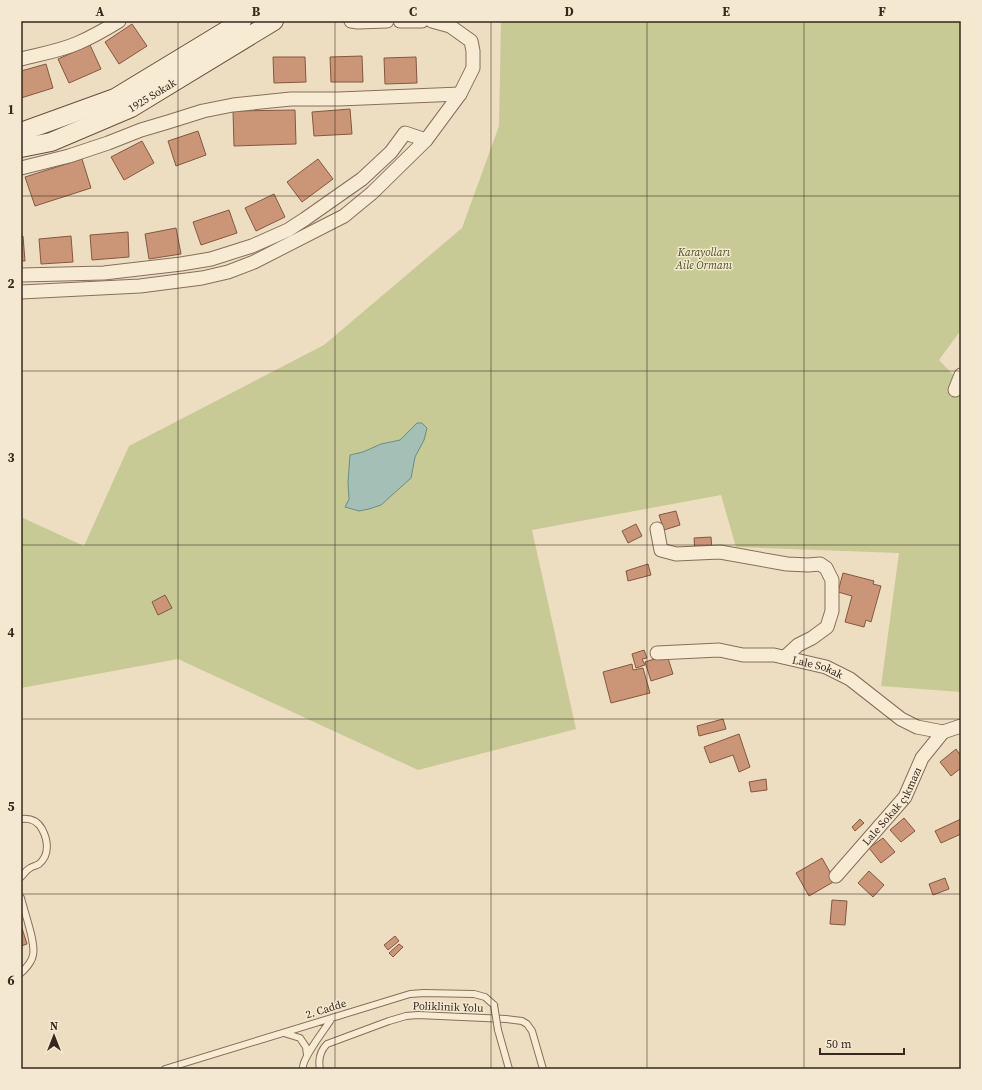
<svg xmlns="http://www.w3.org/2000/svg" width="982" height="1090" font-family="'Source Serif 4',serif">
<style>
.green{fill:#c7ca95}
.water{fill:#a4bfb6;stroke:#6b8d83}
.building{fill:#ca9677;stroke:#84583f}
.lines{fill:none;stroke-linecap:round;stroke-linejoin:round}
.service-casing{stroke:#866f59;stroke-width:8}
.minor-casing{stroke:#866f59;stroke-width:15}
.secondary-casing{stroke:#67503c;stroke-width:20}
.service{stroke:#f8ebd4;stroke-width:6}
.minor{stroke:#f8ebd4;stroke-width:13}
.secondary{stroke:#f8ebd4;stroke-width:18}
.service-bridge-casing{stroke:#866f59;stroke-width:8;stroke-linecap:butt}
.service-bridge{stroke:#f8ebd4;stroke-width:6}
.grid{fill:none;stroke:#36281d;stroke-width:1;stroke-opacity:0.55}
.labels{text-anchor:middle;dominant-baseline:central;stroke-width:3;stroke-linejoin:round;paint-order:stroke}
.street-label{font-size:11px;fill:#36281d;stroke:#f4e8d0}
.park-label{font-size:11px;font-style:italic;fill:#485224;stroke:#f4e8d0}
.neatline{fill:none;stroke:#36281d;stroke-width:1.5}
.grid-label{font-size:13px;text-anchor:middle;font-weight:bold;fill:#36281d}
</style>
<rect width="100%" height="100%" fill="#eddec1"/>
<!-- green -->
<path class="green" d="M 501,21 L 961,21 L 961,330 L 939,360 L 961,383 L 961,692 L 881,686 L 899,553 L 736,547 L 721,495 L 532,530 L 576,729 L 418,770 L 178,659 L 21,688 L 21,517 L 84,546 L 129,446 L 324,345 L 462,228 L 499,126 Z"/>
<!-- water -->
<path class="water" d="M 417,423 L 422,423 L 427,428 L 424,440 L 415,457 L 411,478 L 381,505 L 369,509 L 359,511 L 345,507 L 349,499 L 348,482 L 350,455 L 363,452 L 381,444 L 400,440 Z"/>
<!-- building -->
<path class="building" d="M 132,24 L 147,46 L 119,64 L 105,42 Z
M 90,45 L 101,69 L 69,83 L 58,59 Z
M 362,56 L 363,82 L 331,82 L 330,57 Z
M 273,57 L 305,57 L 306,82 L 274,83 Z
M 416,57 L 417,83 L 385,84 L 384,58 Z
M 46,64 L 53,88 L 21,98 L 21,71 Z
M 350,109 L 352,134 L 314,136 L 312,112 Z
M 295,110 L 296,144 L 234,146 L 233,111 Z
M 198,131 L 206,155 L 176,166 L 168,141 Z
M 142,141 L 154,163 L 124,180 L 111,157 Z
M 82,159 L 91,188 L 35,206 L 25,177 Z
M 318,159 L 333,179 L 302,202 L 287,182 Z
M 274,194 L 285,217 L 256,231 L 245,208 Z
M 229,210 L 237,233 L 201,245 L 193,222 Z
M 176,228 L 181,254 L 149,259 L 145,234 Z
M 128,232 L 129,257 L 92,260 L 90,235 Z
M 21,236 L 23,236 L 25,261 L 21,261 Z
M 71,236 L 73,262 L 41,264 L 39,239 Z
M 676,511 L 680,525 L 664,530 L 659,515 Z
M 636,524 L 642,536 L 628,543 L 622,531 Z
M 711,537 L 712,551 L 695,553 L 694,538 Z
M 648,564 L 651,575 L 628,581 L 626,571 Z
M 843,573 L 874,581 L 873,584 L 881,586 L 871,622 L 866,620 L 864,627 L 845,622 L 852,596 L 838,592 Z
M 165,595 L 172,608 L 158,615 L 152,602 Z
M 644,650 L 647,658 L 642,659 L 645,665 L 636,668 L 632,654 Z
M 667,655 L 673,674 L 651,681 L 645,662 Z
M 632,664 L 633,670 L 643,668 L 650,693 L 611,703 L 603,672 Z
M 723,719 L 726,729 L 699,736 L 697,726 Z
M 739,734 L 750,767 L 739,772 L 733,755 L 710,763 L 704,747 Z
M 956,749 L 961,756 L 961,768 L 951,776 L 940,762 Z
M 766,779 L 767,790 L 751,792 L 749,782 Z
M 904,818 L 915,831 L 901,842 L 890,830 Z
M 860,819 L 864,823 L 855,831 L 852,827 Z
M 961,819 L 961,834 L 941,843 L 935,831 Z
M 883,838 L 895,852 L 881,863 L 869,848 Z
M 822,858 L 835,881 L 809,896 L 796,873 Z
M 869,871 L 884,885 L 873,897 L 858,883 Z
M 945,878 L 949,889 L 933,895 L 929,884 Z
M 832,900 L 847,901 L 845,925 L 830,924 Z
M 21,925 L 27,944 L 21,946 Z
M 395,936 L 399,941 L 388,950 L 384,945 Z
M 399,944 L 403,947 L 393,957 L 389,953 Z"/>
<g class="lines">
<defs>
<path id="service" d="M 21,819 C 30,818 37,820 42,829 C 48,840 50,855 39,864 C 36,866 33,866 30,868 C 26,870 24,874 21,877
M 21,898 C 24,911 36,943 33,955 C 32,962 26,968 21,973
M 498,1030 L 509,1069
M 284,1033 L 300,1038 L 306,1047 L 307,1055
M 165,1069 L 410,994 L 424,993 L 474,994 L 485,997 L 494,1005
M 303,1069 C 301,1059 326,1028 332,1018
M 320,1069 C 318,1059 320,1051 327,1044 L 389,1021 L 406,1016 L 418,1015 L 506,1019 L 522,1021 L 527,1024 L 532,1031 L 543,1069"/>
<g id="minor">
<path d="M 351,21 L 358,22 L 387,21"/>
<path d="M 400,21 L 422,21"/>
<path d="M 21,59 C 40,54 60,51 78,43 C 92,37 106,29 119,21"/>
<path d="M 21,168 L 69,156 L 108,143 L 141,130 L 168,122 L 203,111 L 233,105 L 291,99 L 339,99 L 460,94"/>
<path d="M 21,275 L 104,273 L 181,264 L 211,259 L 252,246 L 288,230 L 305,219 L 362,179 L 391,152 L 405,133 L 426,140"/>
<path d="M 21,292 L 140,286 L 202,278 L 228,272 L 254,262 L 344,216 L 372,193 L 426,140 L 460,94 L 473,68 L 473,51 L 471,41 L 450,26 L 432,21"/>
<path d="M 955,390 L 961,375"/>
<path d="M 657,529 L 661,550 L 676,554 L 720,552 L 787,564 L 808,565 L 820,564 L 826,568 L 832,580 L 832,611 L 827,627 L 812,638 L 798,645 L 785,657"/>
<path id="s1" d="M 657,653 L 719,650 L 743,655 L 774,655 L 826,667 L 850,679 L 901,719 L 917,727 L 943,732 L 961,726"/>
<path id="s2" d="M 836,876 L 905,797 L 922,758 L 943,732"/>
</g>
<g id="secondary">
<path d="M 21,132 L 115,98 L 242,21"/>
<path id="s3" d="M 21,148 L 51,142 L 131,108 L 274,21"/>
</g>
</defs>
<!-- service casing -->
<use href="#service" class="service-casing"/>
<!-- minor casing -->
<use href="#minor" class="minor-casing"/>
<!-- secondary casing -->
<use href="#secondary" class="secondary-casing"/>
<!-- service -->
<use href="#service" class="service"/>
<!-- minor -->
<use href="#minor" class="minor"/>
<!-- secondary -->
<use href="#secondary" class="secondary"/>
<defs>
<path id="service-bridge" d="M 494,1005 L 498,1030"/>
</defs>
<!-- service-bridge casing -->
<use href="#service-bridge" class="service-bridge-casing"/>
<!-- service-bridge -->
<use href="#service-bridge" class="service-bridge"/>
</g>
<!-- grid -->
<path class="grid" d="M 178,21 L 178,1069M 335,21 L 335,1069M 491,21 L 491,1069M 647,21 L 647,1069M 804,21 L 804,1069M 21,196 L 961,196M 21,371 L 961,371M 21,545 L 961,545M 21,719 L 961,719M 21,894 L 961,894"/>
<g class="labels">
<!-- street labels -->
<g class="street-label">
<text stroke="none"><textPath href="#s3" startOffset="142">1925 Sokak</textPath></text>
<text stroke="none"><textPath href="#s1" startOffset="163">Lale Sokak</textPath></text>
<text stroke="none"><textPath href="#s2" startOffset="90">Lale Sokak çıkmazı</textPath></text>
<text transform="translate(448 1007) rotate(2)">Poliklinik Yolu</text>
<text transform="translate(326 1009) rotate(-17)">2. Cadde</text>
</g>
<!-- park labels -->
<g class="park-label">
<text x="704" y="252">Karayolları<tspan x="704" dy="13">Aile Ormanı</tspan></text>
</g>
</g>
<!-- border -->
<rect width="982" height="1090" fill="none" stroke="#f4e8d0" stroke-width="44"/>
<!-- north arrow -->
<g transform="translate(54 1036)" stroke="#f4e8d0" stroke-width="3" paint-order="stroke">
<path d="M0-3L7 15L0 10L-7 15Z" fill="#36281d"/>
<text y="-6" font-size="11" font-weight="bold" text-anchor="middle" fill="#36281d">N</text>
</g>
<!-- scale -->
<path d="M820 1048v6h84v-6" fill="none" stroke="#36281d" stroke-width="2"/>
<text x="826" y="1048" font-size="12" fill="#36281d" stroke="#f4e8d0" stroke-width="3" paint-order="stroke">50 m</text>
<rect x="22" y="22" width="938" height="1046" class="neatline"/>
<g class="grid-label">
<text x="100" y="16">A</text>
<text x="256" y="16">B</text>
<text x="413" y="16">C</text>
<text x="569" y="16">D</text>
<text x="726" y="16">E</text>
<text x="882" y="16">F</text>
<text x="11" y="114">1</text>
<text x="11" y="288">2</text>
<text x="11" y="462">3</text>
<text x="11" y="637">4</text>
<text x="11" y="811">5</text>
<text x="11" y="985">6</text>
</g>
</svg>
